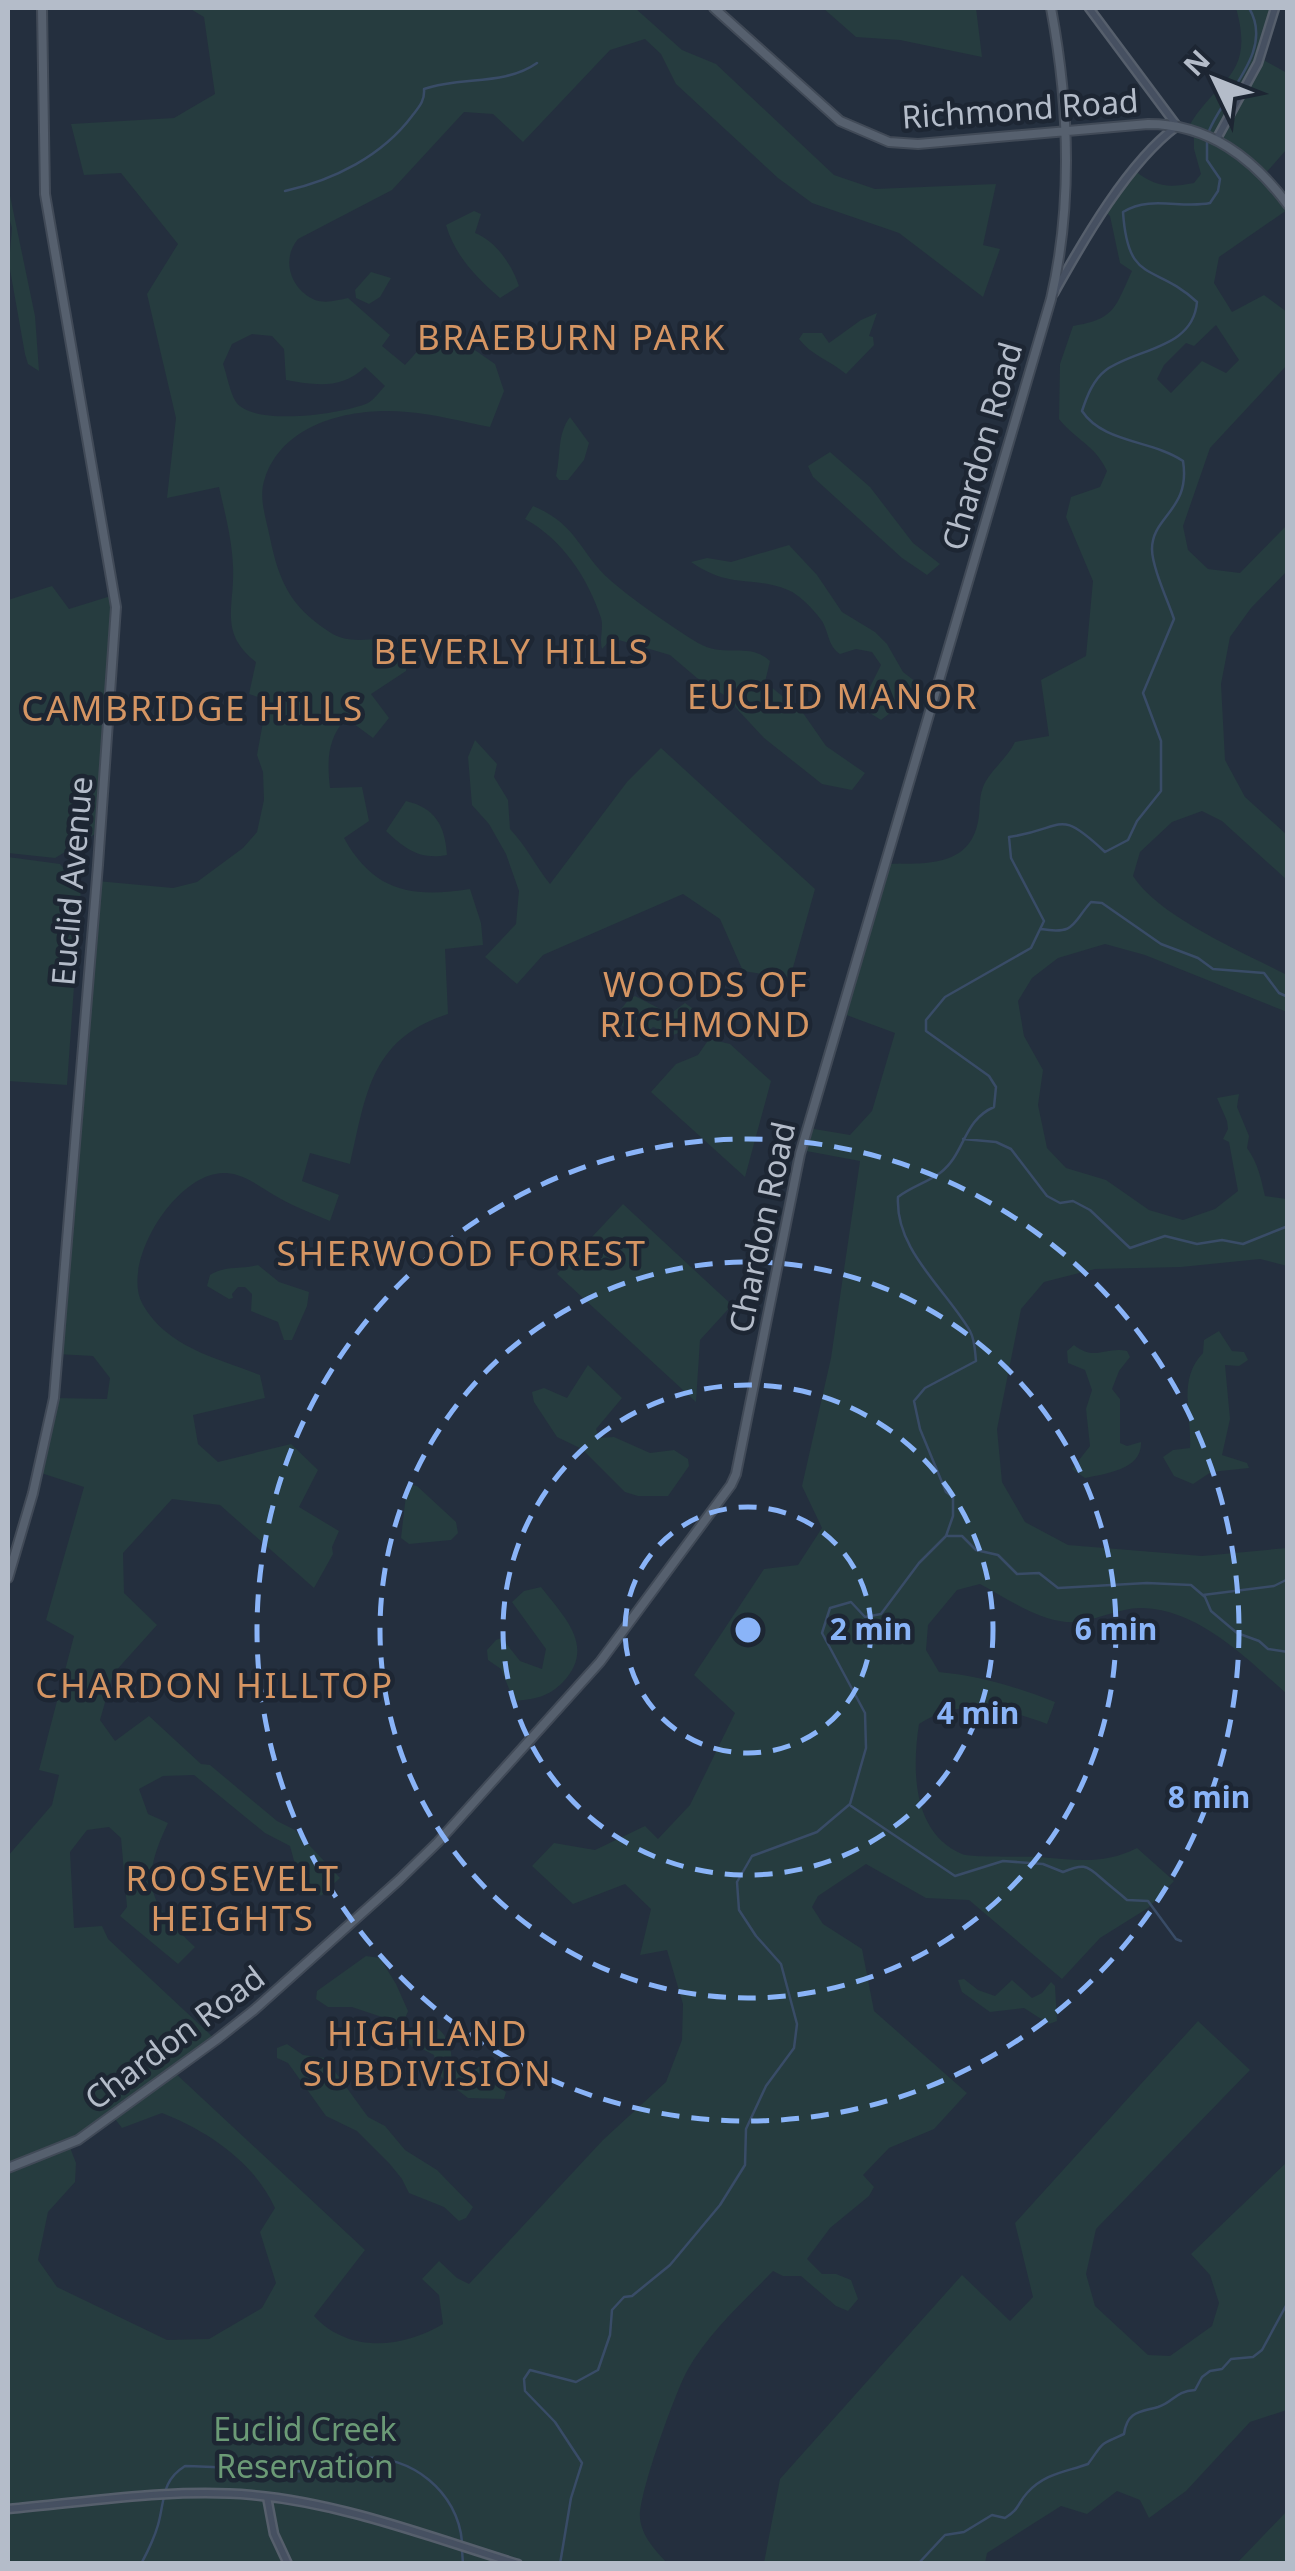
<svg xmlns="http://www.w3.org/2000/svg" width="1295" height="2571" font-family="'Noto Sans',sans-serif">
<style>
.green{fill:#263c3f;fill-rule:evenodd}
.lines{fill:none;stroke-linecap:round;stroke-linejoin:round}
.stream{stroke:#394c67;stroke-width:2.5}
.secondary-casing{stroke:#565f6c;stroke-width:11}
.primary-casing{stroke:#414a57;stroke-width:12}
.secondary{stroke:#465061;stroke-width:6}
.primary{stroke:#56606e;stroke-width:8}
.ring{fill:none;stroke:#8ab4f8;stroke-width:5;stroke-dasharray:18 12}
.labels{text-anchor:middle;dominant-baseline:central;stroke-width:9;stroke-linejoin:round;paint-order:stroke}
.street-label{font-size:32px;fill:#b4bcc9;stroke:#1d2633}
.park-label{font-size:32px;fill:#6b9a76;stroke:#1d2633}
.neighbourhood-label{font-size:35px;letter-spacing:2.5px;fill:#d59563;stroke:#1d2633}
.centre{fill:#8ab4f8;stroke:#1d2633;stroke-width:5}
.ring-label{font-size:30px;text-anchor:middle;font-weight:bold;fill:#8ab4f8;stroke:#1d2633;stroke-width:9;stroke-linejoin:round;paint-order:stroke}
</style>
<rect width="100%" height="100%" fill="#242f3e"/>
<!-- green -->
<path class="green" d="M 189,8 L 635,8 L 682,50 L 716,64 L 834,175 L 875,189 L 996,184 L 983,245 L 1000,249 L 983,297 L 899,233 L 812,203 L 778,178 L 676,84 L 661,54 L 645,39 L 610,50 L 523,142 L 493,114 L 464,112 L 392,190 L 298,239 C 281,259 290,289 315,300 C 326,304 338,300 348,298 L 390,335 L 382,346 L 405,365 L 440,326 L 495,364 L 504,391 L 490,427 C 463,422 435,414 407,412 C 355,407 284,421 265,478 C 258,497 266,518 270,538 C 279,581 290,606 328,631 C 353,649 377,632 408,644 L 406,671 L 371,694 L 389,718 L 373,738 L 346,718 C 327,740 327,760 330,788 L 362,787 L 369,821 L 344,838 C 374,892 412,898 470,889 L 481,923 L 483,945 L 445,949 L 448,1014 C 370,1039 366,1095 350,1164 L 310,1153 L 302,1181 L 339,1195 L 330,1221 C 314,1214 297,1208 281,1199 C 264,1190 246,1174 226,1173 C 177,1170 119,1264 143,1305 C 168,1348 217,1358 260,1375 L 265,1398 L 193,1415 L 198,1444 L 218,1462 L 291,1444 L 318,1470 L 299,1507 L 339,1531 L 332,1547 L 333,1554 L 314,1588 L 220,1505 L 172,1499 L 123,1553 L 124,1593 L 157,1625 L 113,1674 L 100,1720 L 115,1741 L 149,1716 L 201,1764 L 210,1765 L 277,1821 L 295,1830 L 340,1878 L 321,1896 L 296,1868 L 290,1846 L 265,1833 L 194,1775 L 163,1776 L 139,1789 L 148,1814 L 168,1823 C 139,1884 148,1902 195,1947 L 178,1964 L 120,1916 L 127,1907 L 121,1838 L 109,1827 L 87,1830 L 70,1852 L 74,1928 L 102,1926 L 108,1939 L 216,2040 L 173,2071 L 365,2250 L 314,2316 C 349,2354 403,2348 443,2324 L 439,2295 L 422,2279 L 439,2261 L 457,2278 L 469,2284 L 603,2140 L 666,2082 L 682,2040 L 683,2004 L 667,1950 L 640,1955 L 651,1909 L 625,1884 L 573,1904 L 532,1866 L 554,1843 L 595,1850 L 645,1826 L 658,1839 L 690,1805 L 735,1713 L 694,1675 L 764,1569 L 798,1565 L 822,1528 L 802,1486 L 831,1358 L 860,1161 L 801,1150 L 808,1128 L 850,1135 L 872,1111 L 895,1033 L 841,1013 L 884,864 C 919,863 966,869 977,826 C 981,813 978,800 983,787 C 990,770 1007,759 1015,742 L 1049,736 L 1041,680 L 1086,656 L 1093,581 L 1066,517 L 1071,497 L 1100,487 L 1107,471 C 1095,445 1077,441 1059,419 L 1060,364 L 1073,326 C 1116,319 1115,307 1132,271 L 1120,263 L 1110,216 L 1104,210 L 1135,171 C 1156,187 1168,188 1194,183 L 1201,174 L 1194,149 L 1194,131 L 1188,128 C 1216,78 1256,78 1236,8 L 1275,8 L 1260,58 L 1287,73 L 1287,149 L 1264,175 L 1287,205 L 1287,210 L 1219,257 L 1214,283 L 1232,312 L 1264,295 L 1287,312 L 1287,365 L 1210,448 L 1183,526 L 1188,550 L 1208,569 L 1240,573 L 1287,525 L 1287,571 L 1251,608 L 1230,637 L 1221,684 L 1225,760 L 1245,797 L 1287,835 L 1287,880 L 1222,821 L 1202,811 L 1172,822 L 1140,852 L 1133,876 C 1159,917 1243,952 1287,975 L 1287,1012 L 1145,955 L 1105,944 L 1058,958 L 1032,978 L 1018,1001 L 1024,1036 L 1043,1070 L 1038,1105 L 1047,1148 L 1066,1168 L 1106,1180 L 1149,1210 L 1183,1220 L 1215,1209 L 1238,1191 L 1229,1142 L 1223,1139 L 1228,1129 L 1227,1121 L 1217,1098 L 1239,1094 L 1237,1107 L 1249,1136 L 1247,1148 C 1258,1163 1261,1179 1265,1196 L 1287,1199 L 1287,1266 L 1260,1259 L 1181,1267 L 1095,1269 L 1044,1282 L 1021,1309 L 997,1429 L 1002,1482 L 1025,1522 L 1068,1545 L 1202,1556 L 1287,1548 L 1287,1694 C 1247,1659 1200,1610 1143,1608 C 1118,1607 1091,1624 1066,1622 C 1036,1619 1006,1598 980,1584 L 957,1590 L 928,1625 L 926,1650 L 939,1672 C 980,1676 1017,1687 1055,1702 L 1047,1724 C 1003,1708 962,1697 919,1724 C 912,1769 912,1833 962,1854 C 972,1858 1023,1856 1039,1857 C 1075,1860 1104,1865 1137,1848 L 1174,1881 L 1148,1908 L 1100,1938 L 1062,1979 L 969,1900 L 926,1898 L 866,1864 L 818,1896 L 812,1907 L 823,1924 L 862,1949 L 874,2011 L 967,2093 L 934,2129 L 889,2148 L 863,2175 L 874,2187 L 869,2196 L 830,2228 L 807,2259 L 822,2274 L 836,2274 L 851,2280 L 858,2299 L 848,2311 L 836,2306 L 801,2276 L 783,2276 L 773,2271 C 744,2301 708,2333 687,2371 C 675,2393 638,2496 640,2518 C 642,2537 655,2550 667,2563 L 8,2564 L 8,1856 L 52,1805 L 59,1775 L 39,1770 L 74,1636 L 46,1620 L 84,1487 L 38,1472 L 54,1398 L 107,1399 L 110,1378 L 93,1356 L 57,1354 L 97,881 L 173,888 L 197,882 L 243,848 L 257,832 L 264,800 L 263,772 L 257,755 L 267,700 L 249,694 L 256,662 C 218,632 235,607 233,566 C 232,540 225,513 219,487 L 167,498 L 176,418 L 147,294 L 178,244 L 121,173 L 84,175 L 71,124 L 174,118 L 215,94 L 204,17 ZM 1216,325 L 1239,360 L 1226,373 L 1202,361 L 1171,393 L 1157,379 L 1164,365 L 1186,343 L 1194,346 ZM 252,334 L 272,336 L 284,349 L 286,380 C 314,385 342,390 365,367 L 385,386 C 380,391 374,400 368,403 C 343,414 254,427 236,402 C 230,393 227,375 223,364 L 232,344 ZM 162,2113 C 208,2131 254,2162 275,2208 L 260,2232 L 276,2283 L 262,2308 L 209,2339 L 167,2340 L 57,2287 L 38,2260 L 48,2212 L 75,2182 L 76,2163 L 69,2145 L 112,2115 L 122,2128 Z
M 823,8 L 976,8 L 982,57 L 900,40 L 856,37 Z
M 8,186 L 35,316 L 39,371 L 28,364 L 25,354 L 9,264 L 12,228 L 8,214 Z
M 474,211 L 481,214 L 475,233 C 496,241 512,265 519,286 L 500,298 C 476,277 455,256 446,225 Z
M 371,272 L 391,278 L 380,297 L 369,304 L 356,298 L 355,290 Z
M 877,313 L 869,336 L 873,337 L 874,345 L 846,374 C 831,361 811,355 799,339 L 803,333 L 822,333 L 829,343 L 861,320 Z
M 570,417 L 589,443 L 584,460 L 568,480 L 559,480 L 556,476 C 561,455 557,434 570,417 Z
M 830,452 L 870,487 L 913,543 L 940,564 L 927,575 L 902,558 L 813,477 L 808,466 Z
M 533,506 C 577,524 579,552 610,580 C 629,597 676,630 698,643 C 726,659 748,641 770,661 L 765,682 L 803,713 L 826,746 L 865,773 L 852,790 L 822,784 L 764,738 L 724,695 L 697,678 L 670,655 L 612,638 L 602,649 C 599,638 604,628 601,618 C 588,578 562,539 525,519 Z
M 789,545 L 817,575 L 842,612 L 875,632 L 887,644 L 903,672 L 916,682 L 906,701 L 881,720 L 865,710 L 863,701 L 881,665 L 872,652 L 856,649 L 840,654 C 828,646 829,633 822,621 C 815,611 799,594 788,590 C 751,575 732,590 691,562 L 707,558 L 731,562 Z
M 52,586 L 69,609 L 114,595 L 100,831 L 55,858 L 8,853 L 8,600 Z
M 475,740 L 497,764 L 494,777 L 508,800 L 510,829 C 526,846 535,865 550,884 L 627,782 L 661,748 L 815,889 L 790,978 L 743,971 L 720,919 L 683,894 L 543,955 L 517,984 L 485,957 L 516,924 L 519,891 L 506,854 L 489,824 L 472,805 L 468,757 Z
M 406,801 C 435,808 445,825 447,855 C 420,860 405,849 386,831 Z
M 8,857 L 60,864 L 81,888 L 67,1085 L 8,1081 Z
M 635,996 L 670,1014 L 685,1003 L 707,1019 L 704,1036 L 698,1040 L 687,1030 L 673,1035 L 653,1027 L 638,1040 L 614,1018 L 629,999 Z
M 709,1039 L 730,1044 L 771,1081 L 745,1177 L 651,1092 L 676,1064 L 698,1055 Z
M 623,1204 L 732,1305 L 700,1340 L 696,1402 L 557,1274 Z
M 258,1265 L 279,1282 L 309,1292 L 307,1306 L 292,1340 L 284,1340 L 278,1322 L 251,1311 L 252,1294 L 245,1287 L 238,1287 L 232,1294 L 233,1298 L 229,1299 L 207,1286 L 210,1275 C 226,1265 241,1270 258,1265 Z
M 1219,1331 L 1232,1351 L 1244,1352 L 1248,1360 L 1239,1366 L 1225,1365 L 1230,1419 L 1222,1455 L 1247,1463 L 1249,1468 L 1211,1472 L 1193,1484 L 1174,1476 L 1163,1457 L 1173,1450 L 1190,1448 C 1192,1415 1177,1380 1203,1353 L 1204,1340 Z
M 1074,1345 C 1096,1362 1105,1346 1127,1351 L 1130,1357 L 1119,1371 L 1112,1389 L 1120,1399 L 1120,1443 L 1127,1446 L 1141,1442 C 1142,1470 1106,1473 1085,1478 L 1072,1469 L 1090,1446 L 1086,1409 L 1092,1390 L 1085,1370 L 1068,1363 L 1067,1351 Z
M 588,1365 L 622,1398 L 596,1429 L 599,1438 L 614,1437 L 650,1453 L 674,1450 L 688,1459 L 689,1466 L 668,1496 L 638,1496 L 625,1492 L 582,1449 L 557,1437 L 534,1402 L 532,1392 L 544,1388 L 567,1398 Z
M 412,1485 L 417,1486 L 456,1522 L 458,1533 L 451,1540 L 409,1544 L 401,1538 L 406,1495 Z
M 541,1587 C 565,1618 596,1647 563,1682 C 548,1697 536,1699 514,1701 L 501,1669 L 488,1660 L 487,1650 L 496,1640 L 502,1638 L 520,1661 L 542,1669 L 546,1649 L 512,1602 L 524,1591 Z
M 366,1956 L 380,1958 L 396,1984 L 408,2011 L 404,2021 L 394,2021 L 352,2007 L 328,2007 L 316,1999 L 317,1991 Z
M 964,1979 L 978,1990 L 995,1996 L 1012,1980 L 1032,1998 L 1042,1993 L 1051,1982 L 1055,1986 L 1057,2021 L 1049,2024 L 1024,2008 L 990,2012 L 962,1992 L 958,1980 Z
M 422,2018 C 442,2029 451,2038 452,2062 L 469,2076 L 479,2065 L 484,2078 L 506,2092 L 504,2099 L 468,2098 L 437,2074 L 434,2055 L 419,2047 L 412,2047 L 407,2041 Z
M 1198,2021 L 1250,2070 L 1096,2229 L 1086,2274 L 1095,2306 L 1148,2355 L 1170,2356 L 1212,2326 L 1219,2303 L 1210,2275 L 1191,2254 L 1287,2162 L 1287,2410 L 1250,2422 L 1186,2491 L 1149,2518 L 1140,2500 L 1117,2491 L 1087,2514 L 1061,2506 L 987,2553 L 985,2563 L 764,2563 L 780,2479 L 962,2275 L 1010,2321 L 1033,2297 L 1015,2223 Z
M 287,2044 L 303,2055 L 325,2058 L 368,2117 L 385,2126 L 405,2150 L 437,2170 L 473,2207 L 466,2218 L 459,2221 L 444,2207 L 409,2193 L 402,2179 L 389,2163 L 357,2131 L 326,2116 L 288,2063 L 277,2058 L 277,2048 Z
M 1287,2511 L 1287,2563 L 1237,2563 Z"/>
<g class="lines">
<!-- stream -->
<path class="stream" d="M 1209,131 C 1224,93 1275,51 1249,8
M 285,191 C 334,180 382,156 412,116 C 419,107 425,101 424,89 C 462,76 504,86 537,63
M 1041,929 C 1076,935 1072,923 1091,902 L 1102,903 L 1161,944 L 1198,958 L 1213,969 L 1264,973 L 1279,993 L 1288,997
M 963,1139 L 996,1142 L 1011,1149 L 1047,1196 L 1060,1203 L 1073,1201 L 1090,1210 L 1130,1248 L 1165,1236 L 1197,1244 L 1222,1240 L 1243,1244 L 1288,1226
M 948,1536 L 962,1536 L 976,1550 L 998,1555 L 1017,1574 L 1039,1573 L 1058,1588 L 1147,1583 L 1191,1585 L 1205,1597 L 1211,1611 L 1237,1633 L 1259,1641 L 1268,1649 L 1288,1652
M 1203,1595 L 1274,1586 L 1288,1579
M 851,1806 L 955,1876 L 1003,1861 L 1043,1864 L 1063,1872 C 1082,1864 1086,1864 1101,1878 C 1111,1887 1116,1890 1127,1900 L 1148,1901 L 1176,1939 L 1181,1941
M 462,2550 L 463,2564
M 8,2562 L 13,2564
M 141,2564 C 148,2551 154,2539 158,2525 C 165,2500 161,2481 185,2466 C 228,2466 273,2475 316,2470 C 331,2468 345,2460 361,2458 C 411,2454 458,2492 462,2542
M 560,2564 L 571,2498 L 582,2463 L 555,2422 L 525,2391 L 524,2379 L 530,2370 L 576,2382 L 598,2370 L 610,2335 L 612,2310 L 624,2297 L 632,2296 L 670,2265 L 720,2205 L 745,2165 L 746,2129 L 766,2086 L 794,2048 L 797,2024 L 781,1964 L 756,1936 L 739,1910 L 737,1882 L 752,1856 L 817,1832 L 850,1804 L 866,1748 L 865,1713 L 822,1633 L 830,1608 L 851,1602 L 865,1617 L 881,1614 L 919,1563 L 946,1536 L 953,1516 L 953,1497 L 946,1492 L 920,1429 L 914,1401 L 925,1388 L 976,1361 C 975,1352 975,1340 970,1331 C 945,1288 895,1250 898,1197 C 911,1187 928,1182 940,1173 C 966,1153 962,1121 994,1107 L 996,1087 L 989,1076 L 926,1031 L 926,1020 L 945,997 L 1031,948 L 1044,921 L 1011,858 L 1009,837 C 1066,829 1056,806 1105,852 L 1128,840 L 1137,821 L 1161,791 L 1161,741 L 1143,693 L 1174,619 C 1168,601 1152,567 1152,549 C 1152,516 1191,510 1183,461 C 1152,440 1103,443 1082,411 C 1087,396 1093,380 1106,370 C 1137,348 1193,349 1197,302 C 1154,262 1128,286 1123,212 C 1150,195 1181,209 1210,203 L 1218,191 L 1220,179 L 1207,160 L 1207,139
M 918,2564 L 945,2535 L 964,2532 L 992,2515 L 1005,2518 C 1020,2509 1017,2504 1027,2493 C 1045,2473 1066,2472 1088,2464 C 1105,2441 1097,2446 1124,2434 C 1127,2411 1140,2412 1158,2407 C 1174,2402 1175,2391 1195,2390 L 1202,2377 L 1210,2371 L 1222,2369 L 1231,2359 L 1253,2357 L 1262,2350 L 1288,2302"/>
<defs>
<path id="secondary" d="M 1216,140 L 1258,63 L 1275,8
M 1054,293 C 1083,241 1128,162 1177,126 L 1089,8
M 267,2497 L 274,2534 L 288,2564
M 8,2509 C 88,2502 171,2488 252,2495 C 343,2503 430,2537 518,2564"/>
<path id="primary" d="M 714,8 L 840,121 L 889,142 L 918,144 L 1148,124 C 1209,124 1253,158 1288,205
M 8,1578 L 33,1493 L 54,1398 L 98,865 L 116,607 L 45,194 L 42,8
M 8,2168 L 78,2140 L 216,2040 L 254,2010 L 399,1880 L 438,1842 L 600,1662 L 731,1485 L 736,1474 L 800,1154 L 1051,299 C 1073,203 1069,104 1051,8"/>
</defs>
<!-- secondary casing -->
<use href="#secondary" class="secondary-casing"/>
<!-- primary casing -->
<use href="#primary" class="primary-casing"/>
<!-- secondary -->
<use href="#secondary" class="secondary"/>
<!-- primary -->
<use href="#primary" class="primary"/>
</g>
<!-- distance rings -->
<g class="ring">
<circle cx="748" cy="1630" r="123"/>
<circle cx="748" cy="1630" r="245"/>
<circle cx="748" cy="1630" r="368"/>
<circle cx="748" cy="1630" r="491"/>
</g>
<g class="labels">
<!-- street labels -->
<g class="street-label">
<text transform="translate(1020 108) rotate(-4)">Richmond Road</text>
<text transform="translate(981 446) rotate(-74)">Chardon Road</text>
<text transform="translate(71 881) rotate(-85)">Euclid Avenue</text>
<text transform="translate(761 1227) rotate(-78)">Chardon Road</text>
<text transform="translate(174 2037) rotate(-37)">Chardon Road</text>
</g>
<!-- park labels -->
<g class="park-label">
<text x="305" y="2428">Euclid Creek<tspan x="305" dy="37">Reservation</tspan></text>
</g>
<!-- neighbourhood labels -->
<g class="neighbourhood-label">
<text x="572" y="336">BRAEBURN PARK</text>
<text x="512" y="650">BEVERLY HILLS</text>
<text x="833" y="695">EUCLID MANOR</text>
<text x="193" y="707">CAMBRIDGE HILLS</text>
<text x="706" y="983">WOODS OF<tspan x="706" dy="40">RICHMOND</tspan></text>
<text x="462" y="1252">SHERWOOD FOREST</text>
<text x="215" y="1684">CHARDON HILLTOP</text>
<text x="233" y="1877">ROOSEVELT<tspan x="233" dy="40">HEIGHTS</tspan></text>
<text x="428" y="2032">HIGHLAND<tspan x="428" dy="40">SUBDIVISION</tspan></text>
</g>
</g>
<circle cx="748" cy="1630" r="15" class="centre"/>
<g class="ring-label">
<text x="871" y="1640">2 min</text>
<text x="1116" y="1640">6 min</text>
<text x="978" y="1724">4 min</text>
<text x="1209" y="1808">8 min</text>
</g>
<!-- border -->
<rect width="1295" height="2571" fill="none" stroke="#b4bcc9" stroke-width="20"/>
<!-- north arrow -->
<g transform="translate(1215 80) rotate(313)" stroke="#1d2633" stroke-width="8" paint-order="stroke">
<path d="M0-8L18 38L0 25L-18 38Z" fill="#b4bcc9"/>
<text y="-15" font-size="28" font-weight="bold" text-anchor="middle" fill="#b4bcc9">N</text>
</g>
</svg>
